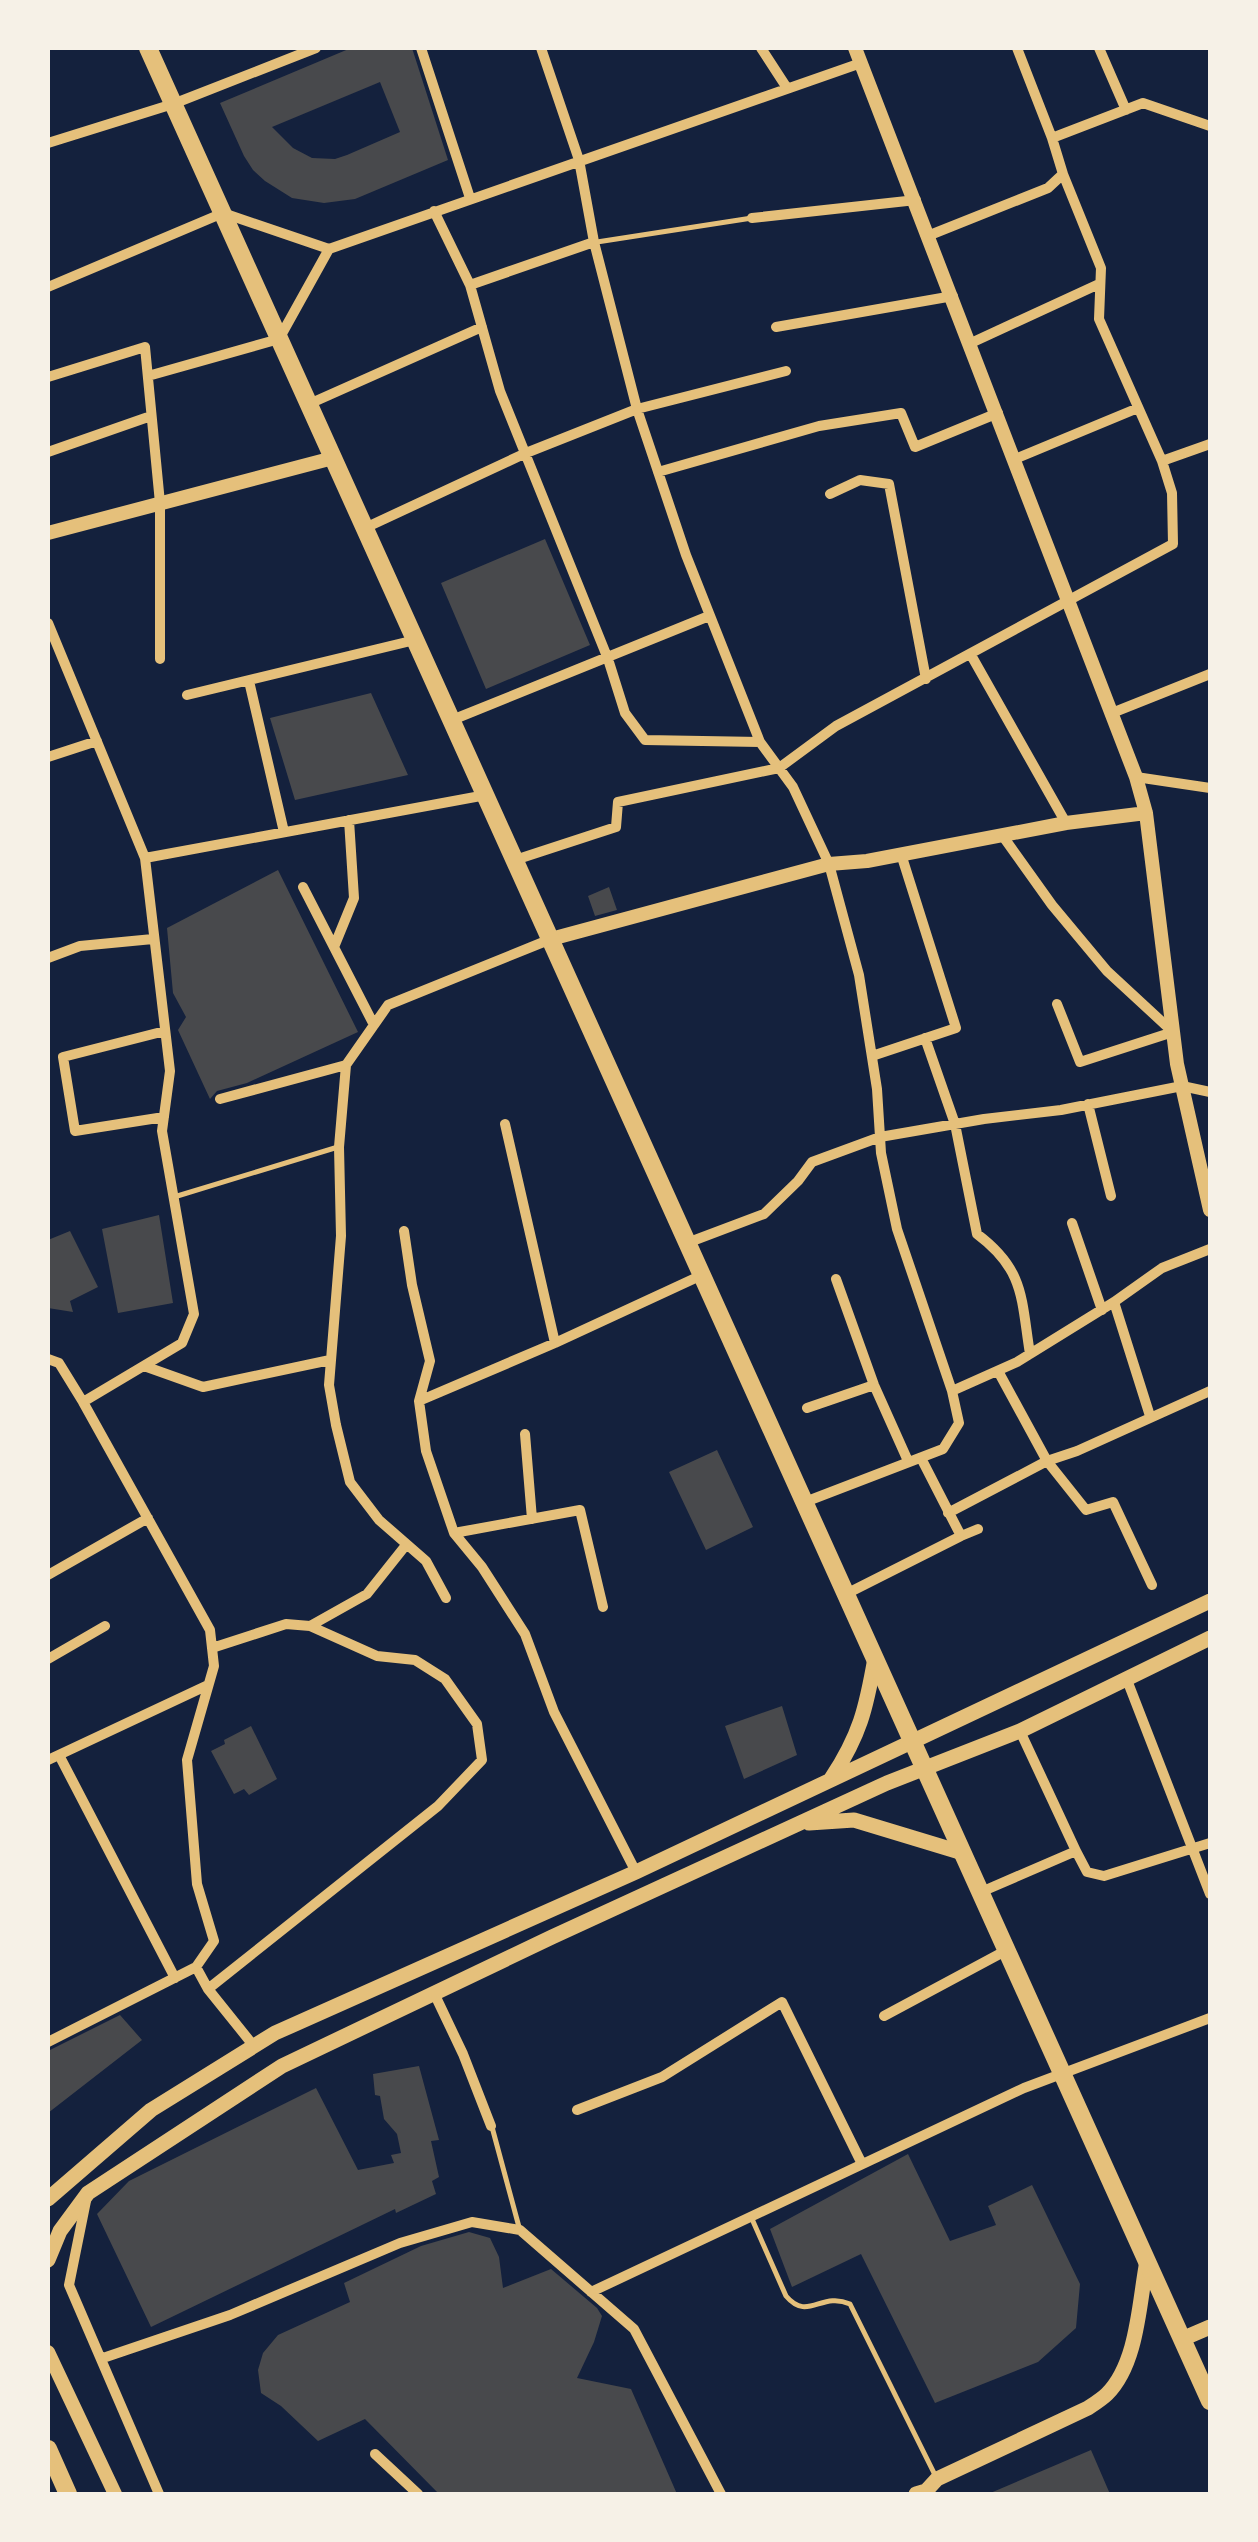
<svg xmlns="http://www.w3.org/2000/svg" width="1258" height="2542" font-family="Signika,sans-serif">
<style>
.building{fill:#48494c;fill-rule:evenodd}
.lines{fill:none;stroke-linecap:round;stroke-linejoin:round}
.service{stroke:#e5c07b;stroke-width:5}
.minor{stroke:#e5c07b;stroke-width:10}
.tertiary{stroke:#e5c07b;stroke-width:14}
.secondary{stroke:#e5c07b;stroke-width:15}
.primary{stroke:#e5c07b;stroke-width:18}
</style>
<rect width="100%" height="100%" fill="#14213d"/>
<!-- building -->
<path class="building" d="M 351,48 L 412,48 L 448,160 L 355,199 L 324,203 L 292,198 L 265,181 L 253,170 L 244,156 L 220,103 ZM 380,82 L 400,132 L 347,155 L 335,159 L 312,158 L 293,148 L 272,127 Z
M 545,539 L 590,645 L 486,689 L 441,583 Z
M 371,693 L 408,775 L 295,800 L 270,718 Z
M 278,870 L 358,1032 L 247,1083 L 217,1091 L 210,1099 L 178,1030 L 186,1017 L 173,993 L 167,928 Z
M 609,887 L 617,910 L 595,916 L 588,896 Z
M 159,1215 L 173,1303 L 118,1313 L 102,1229 Z
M 70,1231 L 98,1287 L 70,1301 L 73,1312 L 48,1308 L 48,1240 Z
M 717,1450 L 753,1527 L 706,1550 L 669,1472 Z
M 782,1706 L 797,1755 L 744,1779 L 725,1726 Z
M 251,1726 L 277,1779 L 249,1795 L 244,1789 L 234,1794 L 211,1751 L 225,1744 L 224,1740 Z
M 120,2015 L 142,2040 L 48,2113 L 48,2051 Z
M 419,2066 L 439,2140 L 431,2141 L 439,2177 L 432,2181 L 436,2194 L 396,2213 L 395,2209 L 151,2327 L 97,2214 L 129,2181 L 316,2088 L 358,2170 L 394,2163 L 391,2155 L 401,2153 L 397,2134 L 384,2119 L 380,2096 L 375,2095 L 373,2074 Z
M 908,2154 L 950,2241 L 996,2225 L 988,2206 L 1032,2185 L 1080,2284 L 1076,2328 L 1038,2362 L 935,2403 L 861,2254 L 792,2287 L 770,2229 Z
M 469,2232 L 490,2238 L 499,2257 L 503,2288 L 551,2269 L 597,2308 L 602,2316 L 594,2342 L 577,2378 L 631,2389 L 677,2494 L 439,2494 L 365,2419 L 318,2441 L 281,2406 L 261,2393 L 258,2370 L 263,2353 L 278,2335 L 350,2302 L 344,2283 L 421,2246 Z
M 1091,2450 L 1110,2494 L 988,2494 Z"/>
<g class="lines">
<!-- service -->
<path class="service" d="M 597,242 L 752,218
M 174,1197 L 338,1147
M 492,2127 L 519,2227
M 752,2219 L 786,2296 C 808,2322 821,2291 850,2304 L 936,2477"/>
<!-- minor -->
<path class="minor" d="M 421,48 L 470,198
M 541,48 L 579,160 L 594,242 L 637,409 L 686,555 L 760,742 L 793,787 L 829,864 L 859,975 L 877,1089 L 881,1153 L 897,1229 L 952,1391 L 959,1423 L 943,1449 L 805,1502
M 761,48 L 787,88
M 1017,48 L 1052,138
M 1099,48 L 1126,110
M 48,143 L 173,104 L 316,48
M 434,211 L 470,285 L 500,391 L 608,659 L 625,713 L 645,740 L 760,742
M 752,218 L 916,200
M 930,235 L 1048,188 L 1063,174 L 1052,138 L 1143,103 L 1210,126
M 470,285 L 594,242
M 48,287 L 223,213 L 329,249 L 861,63
M 776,327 L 953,296
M 971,343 L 1099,284
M 148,376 L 279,339 L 329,249
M 48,377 L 145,347 L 160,503 L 160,659
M 309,404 L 482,327
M 48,452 L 151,416
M 1015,459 L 1138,408
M 1162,461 L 1210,444
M 658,472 L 819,426 L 901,413 L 915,447 L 998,413
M 830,494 L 860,480 L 889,484 L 926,679
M 365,528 L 526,453 L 637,409 L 786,371
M 48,623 L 145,858 L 170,1071 L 162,1131 L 194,1314 L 182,1343 L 83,1402 L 210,1630 L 214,1666 L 187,1760 L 197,1884 L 214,1941 L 196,1967 L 48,2042
M 971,655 L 1066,823
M 249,681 L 284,832
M 187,695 L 415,640
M 1112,713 L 1210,674
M 452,720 L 709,616
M 48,757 L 97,741
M 1136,777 L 1210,788
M 1002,835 L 1052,905 L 1107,971 L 1173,1032 L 1080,1062 L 1057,1004
M 145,858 L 486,795
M 515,860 L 616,827 L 618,802 L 779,768 L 836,726 L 1173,544 L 1172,493 L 1162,461 L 1099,319 L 1101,268 L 1063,174
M 303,887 L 374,1025
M 334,947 L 354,898 L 349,820
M 48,958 L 80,946 L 153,939
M 925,1038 L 955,1124 L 977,1234 C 1025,1270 1021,1298 1030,1354
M 872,1056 L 956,1028 L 901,854
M 220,1099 L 346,1065
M 1088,1104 L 1111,1196
M 164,1117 L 75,1131 L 63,1057 L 165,1031
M 505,1124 L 555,1343
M 1072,1223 L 1102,1310
M 404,1231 L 412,1285 L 430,1361 L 419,1401 L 426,1451 L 454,1533 L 482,1567 L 525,1634 L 554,1712 L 636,1872
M 687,1243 L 764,1214 L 798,1181 L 812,1162 L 880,1137 L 984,1119 L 1061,1110 L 1182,1086 L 1210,1092
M 836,1279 L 874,1385 L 908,1461
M 1114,1302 L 1150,1416
M 48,1359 L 59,1363 L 83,1402
M 144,1366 L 203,1387 L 330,1360
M 998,1371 L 1047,1461 L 1086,1510 L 1113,1502 L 1152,1585
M 952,1391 L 1017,1362 L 1114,1302 L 1162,1268 L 1210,1249
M 419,1401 L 555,1343 L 702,1275
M 807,1408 L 874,1385
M 525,1434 L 532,1519
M 921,1458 L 961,1536 L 978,1529
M 948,1513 L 1047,1461 L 1077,1451 L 1210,1391
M 454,1533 L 580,1510 L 603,1607
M 48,1575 L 148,1518
M 846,1594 L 961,1536
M 446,1598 L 426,1561 L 379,1520 L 350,1482 L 336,1425 L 329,1385 L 341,1236 L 339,1147 L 346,1065 L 388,1005 L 551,939
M 310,1626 L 367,1594 L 406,1545
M 48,1659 L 105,1626
M 1127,1680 L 1210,1894
M 1020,1731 L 1076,1851
M 59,1755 L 175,1978
M 48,1760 L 208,1685
M 981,1892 L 1076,1851 L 1087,1872 L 1104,1876 L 1210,1843
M 196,1967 L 208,1989 L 253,2045
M 208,1989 L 438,1806 L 482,1760 L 477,1724 L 445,1679 L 415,1660 L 377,1656 L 310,1626 L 286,1624 L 212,1648
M 434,1993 L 463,2054 L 491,2126
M 884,2016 L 1007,1950
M 577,2110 L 662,2077 L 782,2002 L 862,2164
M 86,2201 L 69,2285 L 159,2494
M 591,2292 L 1024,2088 L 1210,2018
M 103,2358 L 230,2315 L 400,2243 L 472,2222 L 520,2230 L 634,2329 L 721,2494
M 375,2454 L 418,2494"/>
<!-- tertiary -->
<path class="tertiary" d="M 855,48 L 1136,777 L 1146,813 L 1177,1064 L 1210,1210
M 48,533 L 333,458
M 551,939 L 829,864 L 867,861 L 1066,823 L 1146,813
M 48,2352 L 115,2494"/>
<!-- secondary -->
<path class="secondary" d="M 831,1779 C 860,1735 866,1709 875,1658
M 809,1823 L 854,1820 L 963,1853
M 48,2199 L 151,2110 L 275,2033 L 636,1872 L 1210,1601
M 48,2260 L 60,2231 L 88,2193 L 282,2066 L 552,1937 L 887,1783 L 1020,1731 L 1210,1638
M 1182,2339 L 1210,2327
M 916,2494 L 926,2491 L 937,2479 L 1088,2408 C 1094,2404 1102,2399 1107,2394 C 1138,2363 1139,2302 1147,2261"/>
<!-- primary -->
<path class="primary" d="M 148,48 L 1210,2401
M 48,2449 L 68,2494"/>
</g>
<!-- border -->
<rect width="1258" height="2542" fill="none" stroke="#f6f1e7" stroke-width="100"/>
</svg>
